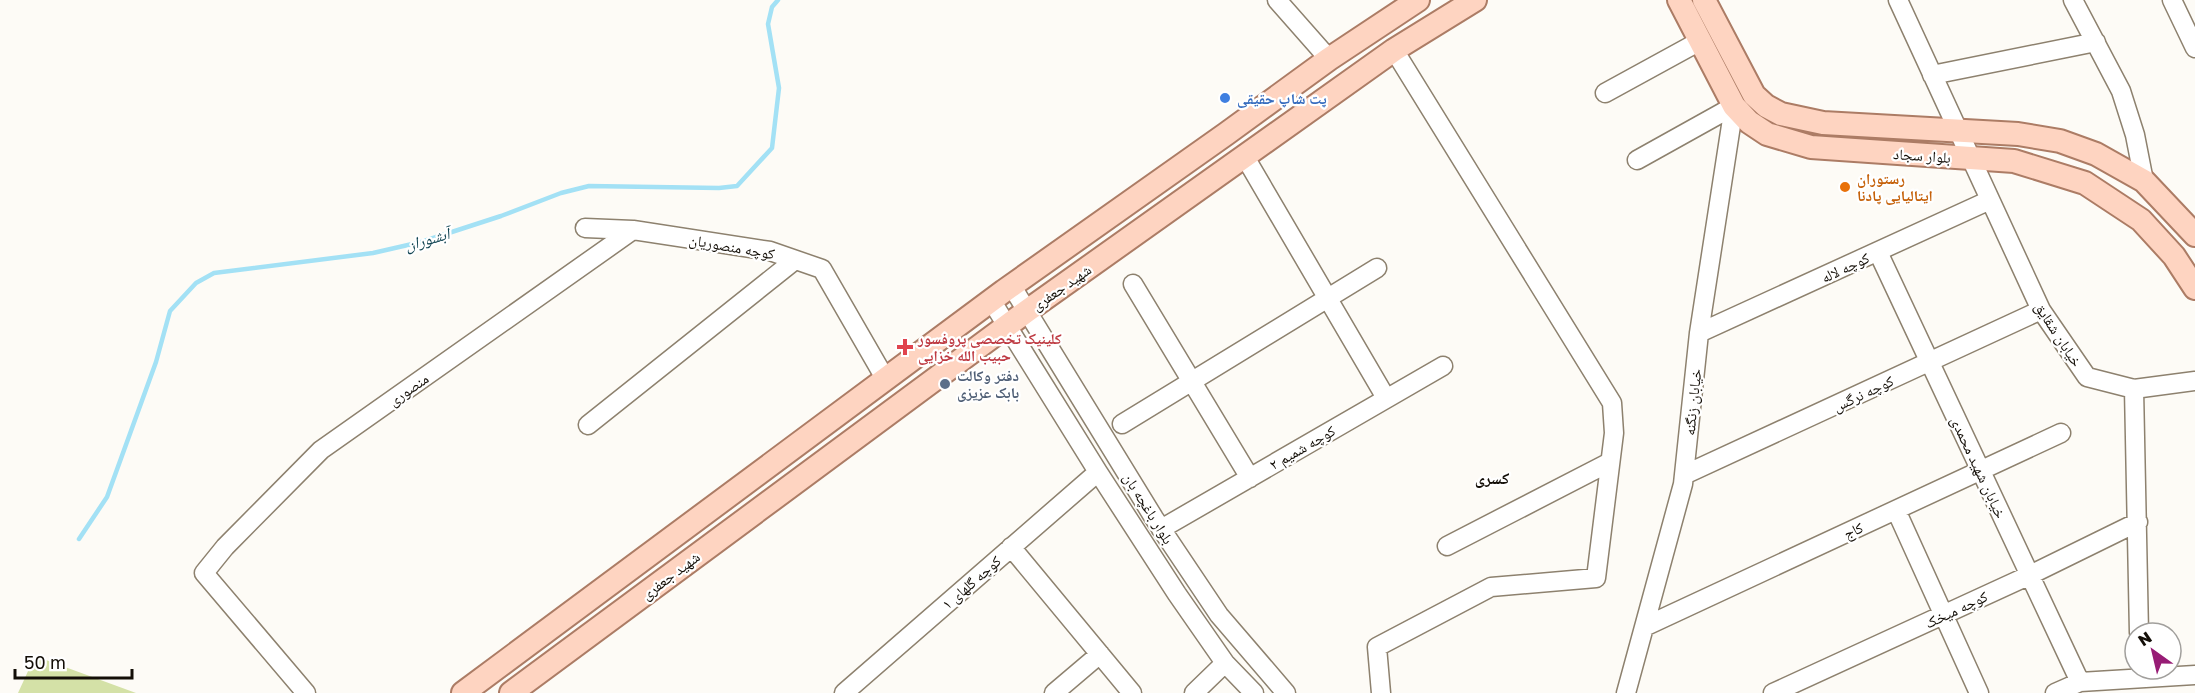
<svg xmlns="http://www.w3.org/2000/svg" width="2195" height="693" font-family="'Golos Text','Noto Naskh Arabic',sans-serif">
<style>
.green{fill:#d4e1a7}
.lines{fill:none;stroke-linecap:round;stroke-linejoin:round}
.stream{stroke:#a3e1f5;stroke-width:4.5}
.minor-casing{stroke:#8d816e;stroke-width:21}
.major-casing{stroke:#ac7c65;stroke-width:26}
.minor{stroke:#fff;stroke-width:18}
.major{stroke:#fed4c1;stroke-width:22}
.shop-dot{fill:#3f7fe0;stroke:#fff;stroke-width:2}
.food-dot{fill:#e8710a;stroke:#fff;stroke-width:2}
.health-dot{fill:#e0444e;stroke:#fff;stroke-width:2}
.service-dot{fill:#5c6f8a;stroke:#fff;stroke-width:2}
.labels{text-anchor:middle;dominant-baseline:central;stroke-width:4.5;stroke-linejoin:round;paint-order:stroke}
.shop-label{font-size:15px;font-weight:bold;fill:#366cbe;stroke:#fff;text-anchor:start}
.street-label{font-size:15px;fill:#130e07;stroke:#fff}
.food-label{font-size:15px;font-weight:bold;fill:#c56008;stroke:#fff;text-anchor:start}
.health-label{font-size:15px;font-weight:bold;fill:#be3a42;stroke:#fff;text-anchor:start}
.service-label{font-size:15px;font-weight:bold;fill:#4e5e75;stroke:#fff;text-anchor:start}
.water-label{font-size:16px;font-style:italic;fill:#0e4250;stroke:#fff}
.neighbourhood-label{font-size:16px;font-weight:bold;fill:#130e07;stroke:#fff}
</style>
<rect width="100%" height="100%" fill="#fdfbf6"/>
<!-- green -->
<path class="green" d="M 35,656 L 136,693 L 18,693 Z"/>
<g class="lines">
<!-- stream -->
<path class="stream" d="M 79,539 L 107,497 L 156,362 L 170,311 L 196,283 L 214,273 L 373,253 L 421,242 L 501,216 L 561,193 L 589,186 L 719,188 L 737,186 L 772,148 L 779,88 L 768,24 L 772,7 L 778,0"/>
<defs>
<path id="minor" d="M 1277,0 L 1329,59
M 1898,0 L 2041,310 L 2087,377 L 2134,389 L 2195,381
M 2073,0 L 2121,91 L 2135,135 L 2144,181
M 2172,0 L 2195,48
M 1932,75 L 2096,42
M 1605,93 L 1700,41
M 1245,157 L 1386,398
M 1637,160 L 1734,106
M 585,228 L 633,230 L 770,251 L 822,269 L 886,380
M 1878,252 L 2080,682
M 1133,284 L 1250,478
M 1011,285 L 1154,518 L 1219,615 L 1286,693
M 991,300 L 1098,472 L 1177,594 L 1225,663 L 1254,693
M 1699,333 L 1990,200
M 2134,389 L 2139,633
M 1122,424 L 1377,268
M 588,425 L 795,260
M 1684,475 L 2041,310
M 1896,510 L 1979,693
M 1161,529 L 1443,366
M 1447,546 L 1610,462
M 1011,547 L 1132,693
M 1644,627 L 2061,433
M 306,693 L 204,573 L 225,547 L 321,450 L 633,230
M 844,693 L 1098,472
M 1054,693 L 1100,654
M 1194,693 L 1225,663
M 1381,693 L 1377,647 L 1491,587 L 1596,578 L 1614,433 L 1612,403 L 1394,50
M 1626,693 L 1683,484 L 1699,333 L 1734,106
M 1773,693 L 2030,575 L 2138,522
M 2055,693 L 2080,682 L 2195,675"/>
<path id="major" d="M 1679,0 L 1734,106 L 1749,122 L 1767,134 L 1811,147 L 2014,161 L 2085,183 L 2141,220 L 2174,256 L 2195,288
M 1704,0 L 1754,95 L 1766,106 L 1781,114 L 1823,123 L 2018,134 L 2060,141 L 2096,154 L 2144,181 L 2195,235
M 463,693 L 1004,291 L 1226,134 L 1329,59 L 1418,0
M 511,693 L 1027,311 L 1394,50 L 1475,0"/>
</defs>
<!-- minor casing -->
<use href="#minor" class="minor-casing"/>
<!-- major casing -->
<use href="#major" class="major-casing"/>
<!-- minor -->
<use href="#minor" class="minor"/>
<!-- major -->
<use href="#major" class="major"/>
</g>
<!-- markers -->
<circle class="shop-dot" cx="1225" cy="98" r="6"/>
<circle class="food-dot" cx="1845" cy="187" r="6"/>
<path class="health-dot" d="M902 338h6v6h6v6h-6v6h-6v-6h-6v-6h6z"/>
<circle class="service-dot" cx="945" cy="384" r="6"/>
<g class="labels">
<!-- shop labels -->
<g class="shop-label">
<text x="1237" y="98">پت شاپ حقیقی</text>
</g>
<!-- street labels -->
<g class="street-label">
<text transform="translate(1922 155) rotate(4)">بلوار سجاد</text>
<text transform="translate(732 246) rotate(10)">کوچه منصوریان</text>
<text transform="translate(1845 267) rotate(-25)">کوچه لاله</text>
<text transform="translate(1061 287) rotate(-35)">شهید جعفری</text>
<text transform="translate(2059 334) rotate(57)">خیابان شقایق</text>
<text transform="translate(408 389) rotate(-35)">منصوری</text>
<text transform="translate(1863 393) rotate(-25)">کوچه نرگس</text>
<text transform="translate(1692 402) rotate(-84)">خیابان زنگنه</text>
<text transform="translate(1302 447) rotate(-30)">کوچه شمیم ۲</text>
<text transform="translate(1979 467) rotate(65)">خیابان شهید محمدی</text>
<text transform="translate(1149 508) rotate(58)">بلوار باغچه بان</text>
<text transform="translate(1853 530) rotate(-25)">کاج</text>
<text transform="translate(670 575) rotate(-37)">شهید جعفری</text>
<text transform="translate(971 582) rotate(-41)">کوچه گلهای ۱</text>
<text transform="translate(1956 609) rotate(-25)">کوچه میخک</text>
</g>
<!-- food labels -->
<g class="food-label">
<text x="1857" y="178">رستوران<tspan x="1857" dy="17">ایتالیایی پادنا</tspan></text>
</g>
<!-- health labels -->
<g class="health-label">
<text x="918" y="338">کلینیک تخصصی پروفسور<tspan x="918" dy="17">حبیب الله خزایی</tspan></text>
</g>
<!-- service labels -->
<g class="service-label">
<text x="957" y="375">دفتر وکالت<tspan x="957" dy="17">بابک عزیزی</tspan></text>
</g>
<!-- water labels -->
<g class="water-label">
<text transform="translate(427 239) rotate(-16)">آبشوران</text>
</g>
<!-- neighbourhood labels -->
<g class="neighbourhood-label">
<text x="1492" y="478">کسری</text>
</g>
</g>
<!-- north arrow -->
<g transform="translate(2153 651) rotate(326)"><circle r="28" fill="#ffffff" stroke="#a19f9c" stroke-width="1.5"/>
<path d="M0-4.5L10 22L0 15L-10 22Z" fill="#971c75"/>
<text y="-9" font-size="16" font-weight="bold" text-anchor="middle" fill="#130e07">N</text>
</g>
<!-- scale -->
<path d="M15 669v9h117v-9" fill="none" stroke="#130e07" stroke-width="3"/>
<text x="24" y="669" font-size="18" fill="#130e07" stroke="#ffffff" stroke-width="4.5" paint-order="stroke">50 m</text>
</svg>
